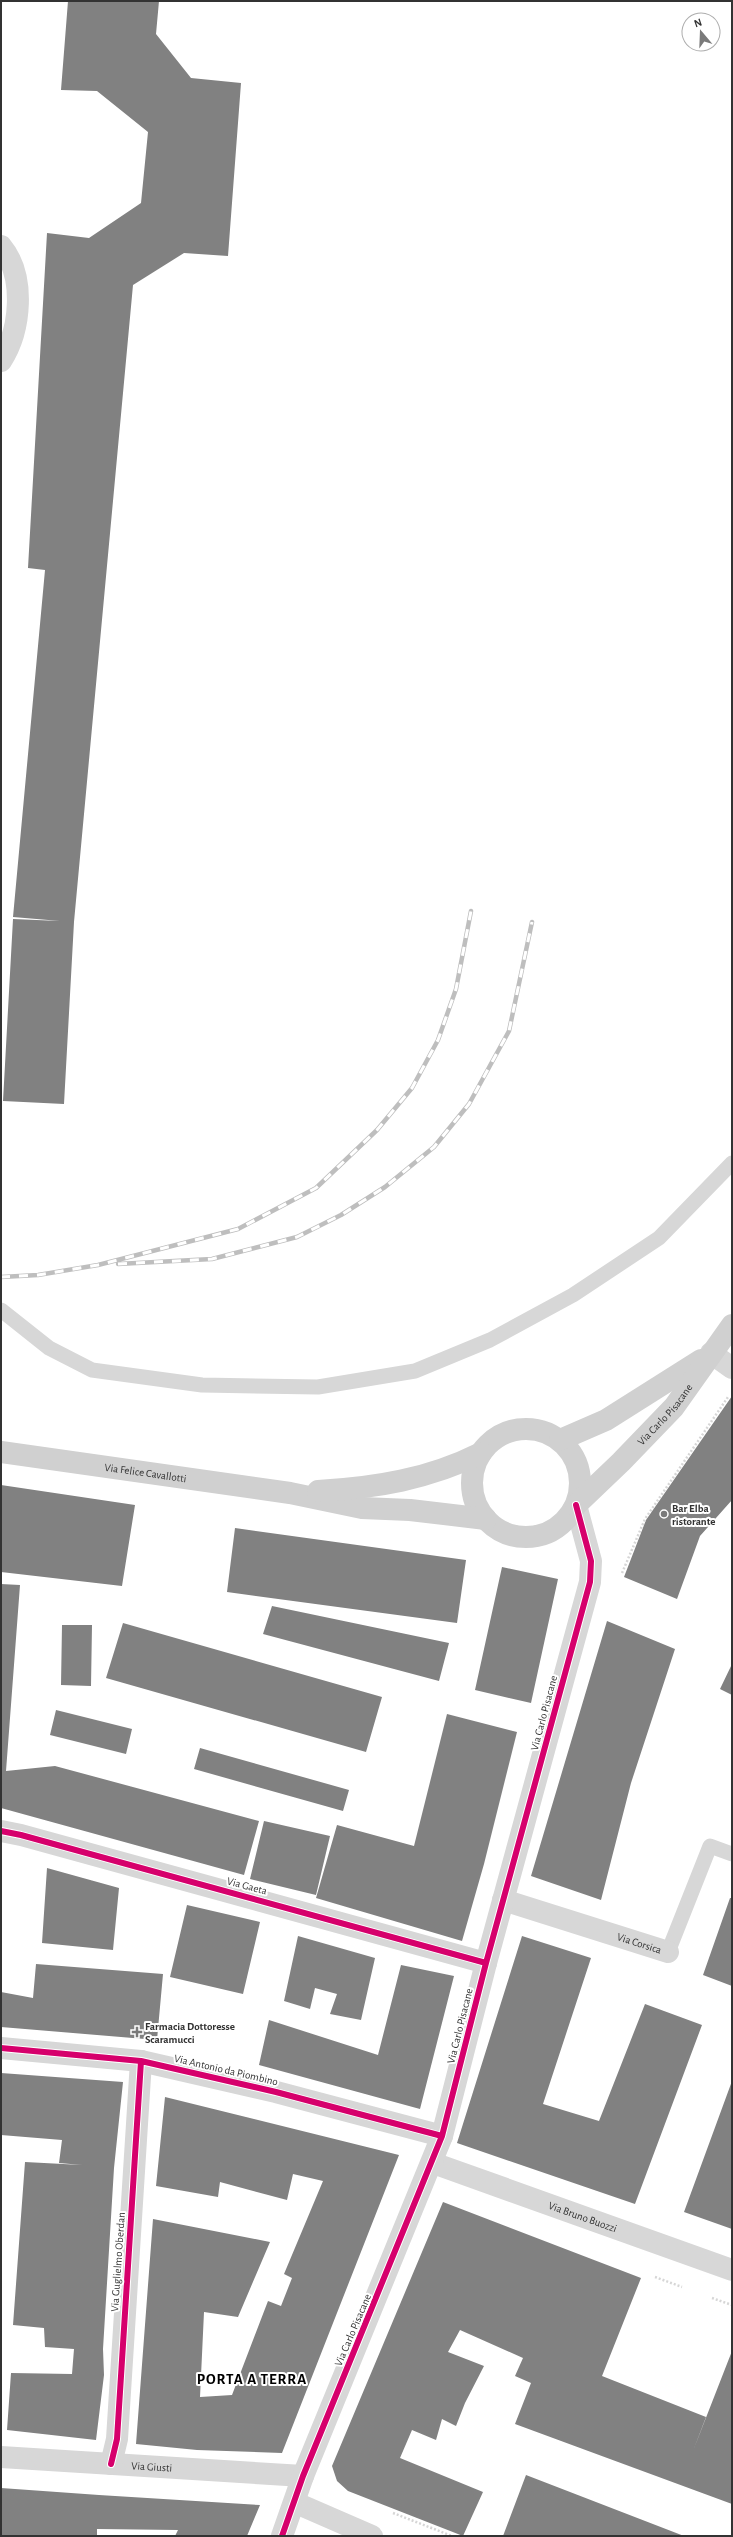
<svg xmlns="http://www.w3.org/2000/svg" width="733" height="2537" font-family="'Alegreya Sans',sans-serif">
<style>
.building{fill:#818181}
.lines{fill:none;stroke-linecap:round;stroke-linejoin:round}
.path{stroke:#d6d6d6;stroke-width:2.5;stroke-dasharray:2 2;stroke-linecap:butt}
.lane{stroke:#d7d7d7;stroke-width:15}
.street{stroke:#d7d7d7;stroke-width:22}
.secondary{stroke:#d0d0d0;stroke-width:22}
.rail-casing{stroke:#bebebe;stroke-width:4.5}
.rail{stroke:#fff;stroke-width:3;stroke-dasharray:9;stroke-linecap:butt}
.cycleway-casing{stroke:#fff;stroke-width:8}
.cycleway{stroke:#d6006c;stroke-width:6}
.poi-dot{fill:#7a7a7a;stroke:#fff;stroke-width:1.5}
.labels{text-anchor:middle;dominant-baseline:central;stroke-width:4;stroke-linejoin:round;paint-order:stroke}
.street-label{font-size:11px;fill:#333;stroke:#fff}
.poi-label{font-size:11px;font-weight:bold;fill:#333;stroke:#fff;text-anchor:start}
.district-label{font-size:15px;font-weight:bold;letter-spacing:1px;fill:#000;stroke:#fff}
</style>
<rect width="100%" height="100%" fill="#fff"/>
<!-- building -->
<path class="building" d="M 68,1 L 159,1 L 156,34 L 191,78 L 241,83 L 228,256 L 184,253 L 133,285 L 74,922 L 64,1104 L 3,1101 L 13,919 L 60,921 L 13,917 L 45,570 L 28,568 L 47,233 L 89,238 L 141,203 L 148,132 L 97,91 L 61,90 Z
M 732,1396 L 732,1500 L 700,1536 L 677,1599 L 624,1577 L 646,1520 Z
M 1,1485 L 135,1505 L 122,1586 L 1,1572 Z
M 235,1528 L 466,1560 L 457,1623 L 227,1592 Z
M 502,1567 L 558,1579 L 531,1703 L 475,1690 Z
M 1,1584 L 20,1585 L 6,1771 L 55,1766 L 259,1821 L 244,1875 L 1,1808 Z
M 272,1606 L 449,1643 L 439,1681 L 263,1634 Z
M 607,1621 L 675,1649 L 631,1783 L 601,1900 L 531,1876 Z
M 123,1623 L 382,1697 L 366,1752 L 106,1678 Z
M 62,1625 L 92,1625 L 91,1686 L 61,1685 Z
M 732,1664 L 732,1695 L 720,1689 Z
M 56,1710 L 132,1729 L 126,1754 L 50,1735 Z
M 447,1714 L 517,1732 L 484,1864 L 462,1941 L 316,1898 L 337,1825 L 414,1846 Z
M 200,1748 L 349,1790 L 343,1811 L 194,1769 Z
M 264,1821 L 330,1836 L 316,1895 L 250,1879 Z
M 47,1868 L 119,1888 L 113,1950 L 42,1943 Z
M 730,1898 L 732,1898 L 732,1986 L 703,1975 Z
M 187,1905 L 260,1922 L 243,1994 L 170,1977 Z
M 298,1936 L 375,1958 L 361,2020 L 330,2014 L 337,1994 L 315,1988 L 310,2009 L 284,2001 Z
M 522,1936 L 591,1958 L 543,2104 L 599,2121 L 645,2004 L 702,2025 L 635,2204 L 457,2143 Z
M 36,1964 L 163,1974 L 157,2040 L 1,2027 L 1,1992 L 33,1998 Z
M 401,1965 L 454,1976 L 420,2109 L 259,2065 L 269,2020 L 378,2055 Z
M 1,2073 L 123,2082 L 114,2168 L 103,2349 L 104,2375 L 96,2440 L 7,2430 L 11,2373 L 72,2374 L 74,2349 L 45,2347 L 44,2328 L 13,2325 L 25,2162 L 82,2165 L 59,2163 L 62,2140 L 1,2135 Z
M 732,2081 L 732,2229 L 684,2212 Z
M 165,2097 L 399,2155 L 282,2453 L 197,2450 L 136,2444 L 153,2219 L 270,2242 L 238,2317 L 204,2312 L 200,2397 L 232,2395 L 268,2301 L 281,2306 L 292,2278 L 284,2274 L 323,2181 L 293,2174 L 287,2200 L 220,2182 L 218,2197 L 156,2186 Z
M 443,2202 L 641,2278 L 602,2376 L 706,2417 L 693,2451 L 732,2351 L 732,2504 L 515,2424 L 531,2383 L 515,2376 L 523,2358 L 460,2330 L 448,2352 L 484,2366 L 465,2403 L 456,2426 L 442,2419 L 436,2440 L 412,2430 L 400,2458 L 483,2492 L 463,2536 L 348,2491 L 337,2481 L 332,2466 Z
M 526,2475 L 684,2536 L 503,2536 Z
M 1,2488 L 99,2495 L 260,2505 L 247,2536 L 175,2536 L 178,2530 L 97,2529 L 97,2536 L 1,2536 Z"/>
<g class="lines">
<!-- path -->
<path class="path" d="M 622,1573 L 645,1519 L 728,1397
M 655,2277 L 682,2287
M 712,2298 L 732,2305
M 393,2513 L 452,2536"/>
<!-- lane -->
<path class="lane" d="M 1,1310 L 49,1348 L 92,1370 L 202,1385 L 318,1387 L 415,1371 L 490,1340 L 573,1295 L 659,1238 L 732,1163
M 668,1952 L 710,1846 L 732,1854"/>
<!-- street -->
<g class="street">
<path d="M 1,246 C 26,276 21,330 1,361"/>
<path d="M 711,1353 L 732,1368"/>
<path d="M 1,1831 L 21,1835 L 486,1963"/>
<path id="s1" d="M 503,1900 L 668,1952"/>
<path d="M 1,2048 L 141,2061 L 276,2092 L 442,2136"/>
<path id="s2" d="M 433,2163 L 732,2270"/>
<path id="s3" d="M 1,2457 L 303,2476"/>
<path d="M 111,2464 L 117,2439 L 141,2061"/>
<path d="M 296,2503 L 372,2536"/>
<path d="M 282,2536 L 303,2476 L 442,2136 L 486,1963 L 590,1582 L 591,1561 L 576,1505"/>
</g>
<!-- secondary -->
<g class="secondary">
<circle cx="526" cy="1483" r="54"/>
<path d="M 560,1440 L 606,1420 L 701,1360"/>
<path id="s4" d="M 1,1452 L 290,1493 L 362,1508 L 410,1510 L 486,1519"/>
<path d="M 318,1491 C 375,1488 429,1479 481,1453"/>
<path id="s5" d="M 576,1505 L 621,1462 L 674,1407 L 732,1325"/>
</g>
<defs>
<path id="rail" d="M 118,1264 L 212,1259 L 297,1237 L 341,1215 L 385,1187 L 434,1147 L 469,1104 L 509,1031 L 532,922
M 1,1277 L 38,1275 L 98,1265 L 238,1229 L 316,1188 L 377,1130 L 412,1088 L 438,1040 L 456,989 L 471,911"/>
</defs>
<!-- rail casing -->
<use href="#rail" class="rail-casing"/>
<!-- rail -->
<use href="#rail" class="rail"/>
<defs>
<path id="cycleway" d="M 1,1831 L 21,1835 L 486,1963
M 1,2048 L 141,2061 L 276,2092 L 442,2136
M 111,2464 L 117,2439 L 141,2061
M 282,2536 L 303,2476 L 442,2136 L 486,1963 L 590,1582 L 591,1561 L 576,1505"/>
</defs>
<!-- cycleway casing -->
<use href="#cycleway" class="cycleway-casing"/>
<!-- cycleway -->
<use href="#cycleway" class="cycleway"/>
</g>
<!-- markers -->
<g class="poi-dot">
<circle cx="664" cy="1514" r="4"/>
<path d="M135 2026h4v4h4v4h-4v4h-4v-4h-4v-4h4z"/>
</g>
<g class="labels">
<!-- street labels -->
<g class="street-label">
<text stroke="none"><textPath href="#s5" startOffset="127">Via Carlo Pisacane</textPath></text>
<text stroke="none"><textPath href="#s4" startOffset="146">Via Felice Cavallotti</textPath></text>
<text transform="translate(544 1713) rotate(-75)">Via Carlo Pisacane</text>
<text transform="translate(247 1886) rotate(15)">Via Gaeta</text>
<text stroke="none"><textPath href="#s1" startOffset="143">Via Corsica</textPath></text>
<text transform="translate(460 2026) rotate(-76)">Via Carlo Pisacane</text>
<text transform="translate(226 2070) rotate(13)">Via Antonio da Piombino</text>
<text stroke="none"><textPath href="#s2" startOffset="159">Via Bruno Buozzi</textPath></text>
<text transform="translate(118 2262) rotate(-86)">Via Guglielmo Oberdan</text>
<text transform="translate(353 2330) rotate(-67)">Via Carlo Pisacane</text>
<text stroke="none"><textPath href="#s3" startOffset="151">Via Giusti</textPath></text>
</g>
<!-- poi labels -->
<g class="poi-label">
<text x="672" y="1508">Bar Elba<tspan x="672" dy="13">ristorante</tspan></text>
<text x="145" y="2026">Farmacia Dottoresse<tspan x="145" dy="13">Scaramucci</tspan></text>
</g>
<!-- district labels -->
<g class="district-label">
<text x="252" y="2379">PORTA A TERRA</text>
</g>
</g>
<!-- border -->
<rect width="733" height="2537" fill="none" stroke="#333333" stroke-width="4"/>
<!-- north arrow -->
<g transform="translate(701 32) rotate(341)"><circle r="19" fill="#ffffff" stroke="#adadad"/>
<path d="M0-3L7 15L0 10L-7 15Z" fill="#7a7a7a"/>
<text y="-6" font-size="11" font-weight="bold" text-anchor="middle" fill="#333333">N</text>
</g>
</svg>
